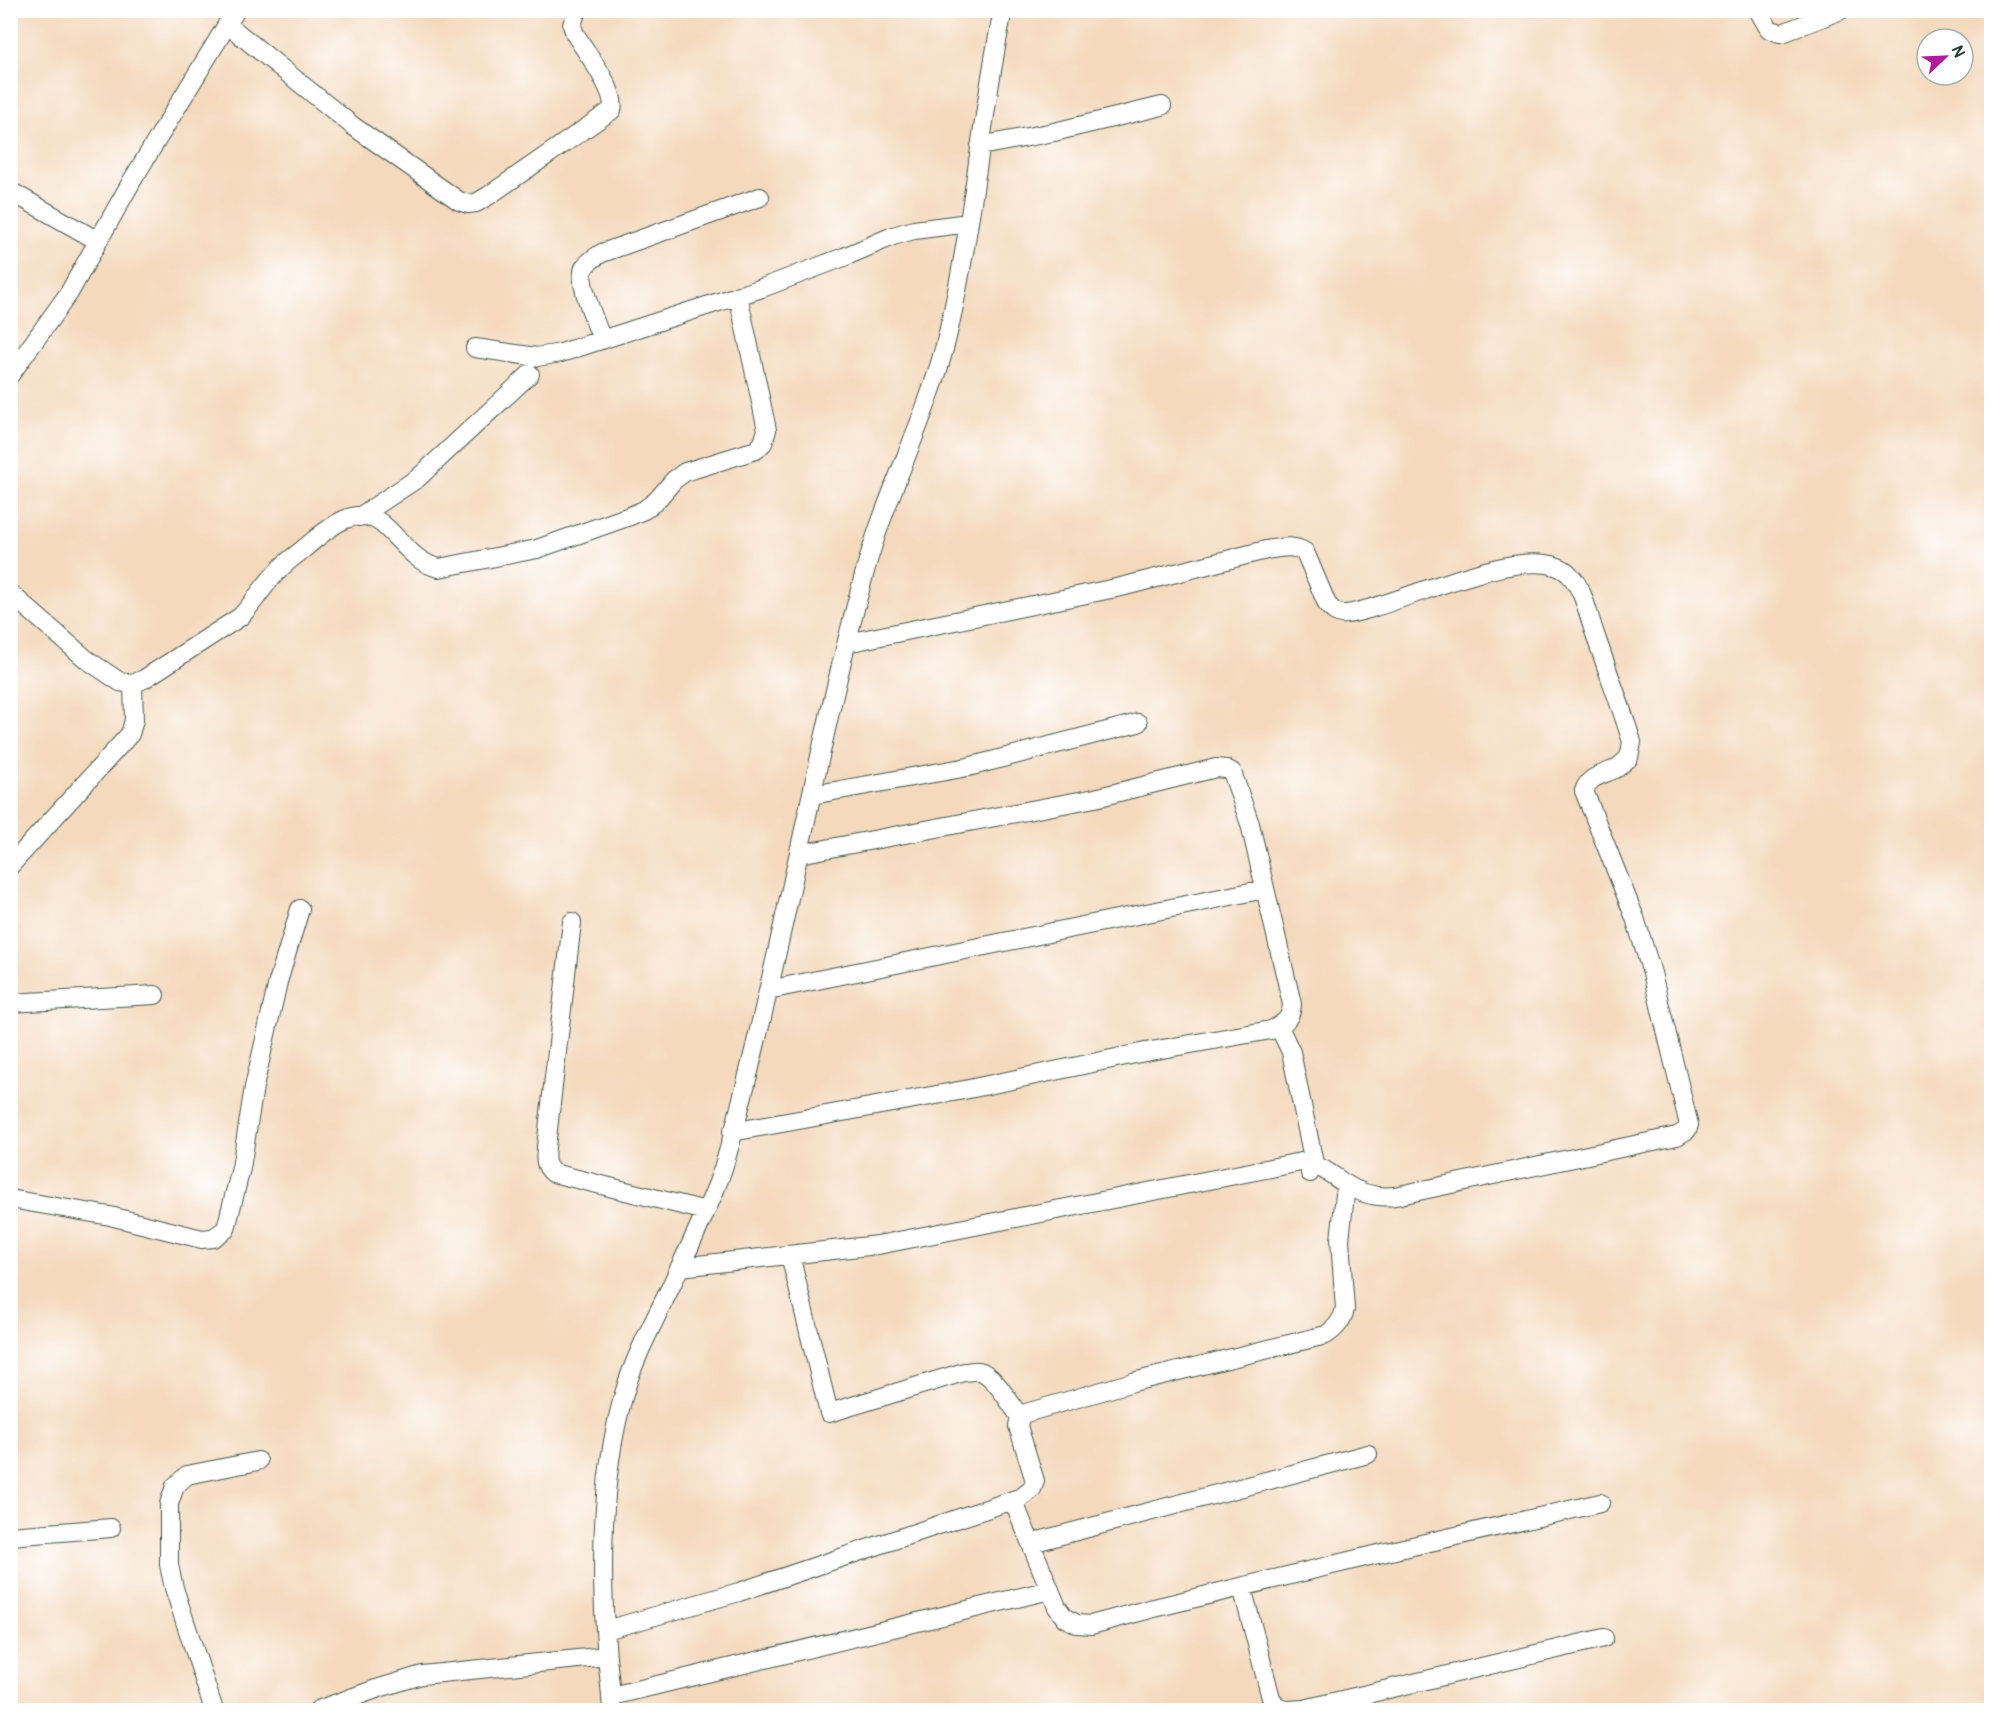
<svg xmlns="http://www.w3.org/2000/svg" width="2002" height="1721" font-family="Pangolin,sans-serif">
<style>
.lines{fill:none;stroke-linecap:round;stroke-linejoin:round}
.street-casing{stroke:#3f5448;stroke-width:20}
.street{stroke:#fff;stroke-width:18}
</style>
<rect width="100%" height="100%" fill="#fff"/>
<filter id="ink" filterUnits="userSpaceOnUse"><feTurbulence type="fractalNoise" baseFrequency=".0167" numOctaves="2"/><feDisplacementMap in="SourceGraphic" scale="12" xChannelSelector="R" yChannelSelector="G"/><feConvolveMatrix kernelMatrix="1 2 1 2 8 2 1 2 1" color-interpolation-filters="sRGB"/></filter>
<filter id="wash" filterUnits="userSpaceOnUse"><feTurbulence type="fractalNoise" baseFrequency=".008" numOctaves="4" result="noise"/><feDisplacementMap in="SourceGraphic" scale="24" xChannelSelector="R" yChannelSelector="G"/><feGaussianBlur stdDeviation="1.35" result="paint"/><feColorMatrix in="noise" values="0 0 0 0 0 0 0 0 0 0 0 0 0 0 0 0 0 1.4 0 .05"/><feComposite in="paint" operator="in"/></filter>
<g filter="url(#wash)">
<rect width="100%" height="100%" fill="#f4d9bc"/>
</g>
<g filter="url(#ink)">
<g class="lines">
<defs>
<path id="street" d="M 1758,10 L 1769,29 L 1780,33 L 1785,32 L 1841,10
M 228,25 L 353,126 L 459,201 L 468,204 L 476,203 L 488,196 L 612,110 C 618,92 585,51 575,34 L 572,25 L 577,10
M 980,146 L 1054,132 L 1162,106
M 10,191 L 98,241
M 602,340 C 597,325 577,282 584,268 C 588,261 596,257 602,253 L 760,197
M 475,348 L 537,357 L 561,353 L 762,288 L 844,257 L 893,236 L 914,230 L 969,223
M 10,375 L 69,293 L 133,179 L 236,10
M 359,517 L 418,478 L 530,374
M 10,593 L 86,659 L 120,682 L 133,684 L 144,679 L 240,617 C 255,602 264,584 279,570 C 287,561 298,554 307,546 C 327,530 354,503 381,523 C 401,539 413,562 439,568 L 537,549 L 630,516 L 644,510 L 656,501 L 674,480 L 685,472 L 756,450 L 763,443 L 767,430 L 738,295
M 812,795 L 968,767 L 1138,723
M 10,866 L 130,734 L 134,720 L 133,684
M 572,922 L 546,1147 C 545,1159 544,1165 553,1173 L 706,1211
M 768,990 L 1265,889
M 10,1003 L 155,995
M 1282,1025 L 1281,1031 L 1291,1052 L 1314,1163 L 1310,1173
M 732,1132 L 964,1090 L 1145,1052 L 1271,1030 C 1284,1024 1291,1019 1292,1004 L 1250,824 L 1232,772 L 1226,769 L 1216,768 L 1095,798 L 799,854
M 10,1199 L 110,1216 L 202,1239 L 213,1238 L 226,1229 L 241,1168 L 254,1087 L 278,982 L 300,909
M 790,1255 L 829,1413 L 964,1372 C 969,1372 974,1370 979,1371 C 993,1373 1012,1406 1020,1417
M 680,1267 L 878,1245 L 1301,1162 C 1319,1164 1329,1173 1344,1183 C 1359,1193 1377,1198 1395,1196 L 1677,1136 L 1687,1130 L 1689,1125 L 1652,973 L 1635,918 L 1584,791 C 1589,775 1604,775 1617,768 C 1621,765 1625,761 1629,758 L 1632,742 C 1621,706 1607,670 1595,634 C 1588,615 1584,590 1570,575 C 1534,535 1393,609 1346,614 C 1337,615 1332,610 1327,604 L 1305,552 C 1293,544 1279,548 1266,550 L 1121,587 L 847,643
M 1013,1500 L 1057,1607 L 1065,1618 L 1077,1624 L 1091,1625 L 1150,1609 L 1382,1553 L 1600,1503
M 10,1536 L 111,1528
M 1031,1543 L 1368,1454
M 1242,1587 L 1271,1698 L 1277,1707 L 1285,1710
M 606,1630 L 739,1592 L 1022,1497 L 1032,1489 L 1035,1481 L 1018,1426 L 1020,1417 L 1026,1413 L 1133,1382 L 1326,1335 C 1337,1327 1342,1321 1345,1309 L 1340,1240 L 1346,1185
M 612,1696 L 1050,1590
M 214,1710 L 174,1588 L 169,1565 L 169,1504 L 175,1486 L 187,1475 L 258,1461
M 318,1710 L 376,1689 L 422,1675 L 607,1656
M 612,1710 C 611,1693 609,1675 607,1658 C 600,1573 600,1477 624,1394 C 636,1351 659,1314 677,1273 C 691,1244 705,1215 717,1185 C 729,1155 736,1122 744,1091 C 788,920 818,745 864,575 C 886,492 929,416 948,333 C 973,226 981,117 1003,10
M 1287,1710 L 1304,1709 L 1604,1638"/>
</defs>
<!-- street casing -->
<use href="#street" class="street-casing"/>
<!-- street -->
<use href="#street" class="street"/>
</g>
</g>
<!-- margin -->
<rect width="2002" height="1721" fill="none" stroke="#fff" stroke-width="36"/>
<!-- north arrow -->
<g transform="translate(1945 57) rotate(67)"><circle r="28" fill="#ffffff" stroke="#a5b1ae" stroke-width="1.5"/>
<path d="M0-4.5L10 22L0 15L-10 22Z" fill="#b5179e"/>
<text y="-9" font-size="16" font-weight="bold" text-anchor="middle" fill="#1f3d34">N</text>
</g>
</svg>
